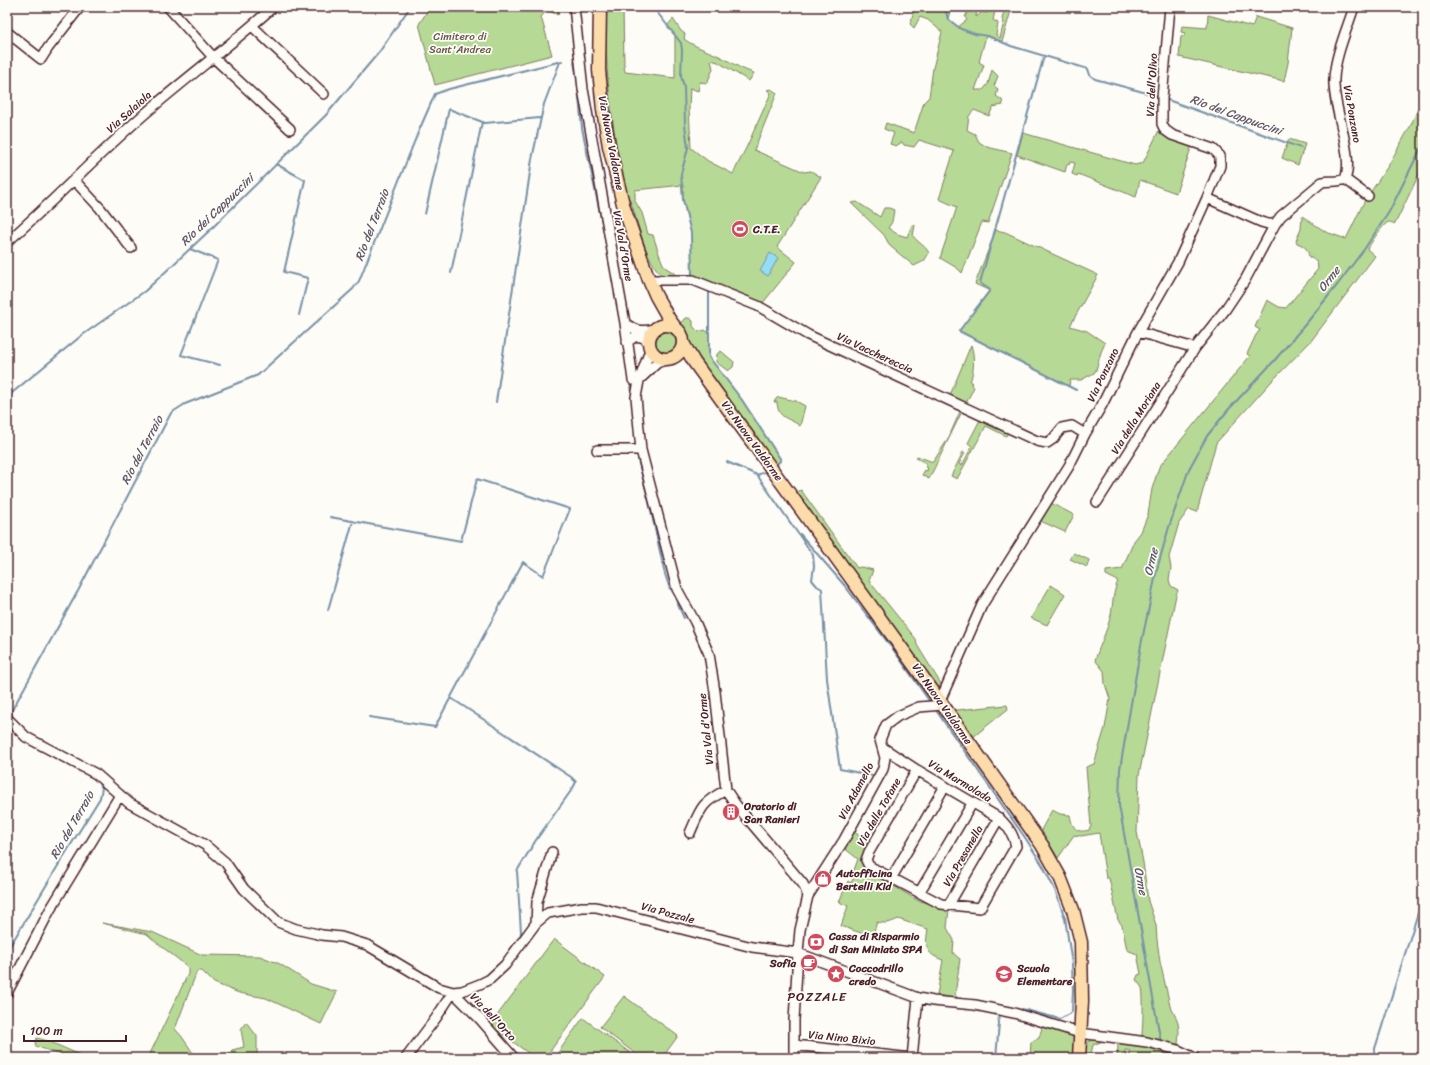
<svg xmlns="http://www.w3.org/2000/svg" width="1430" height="1065" font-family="Sriracha,sans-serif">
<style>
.green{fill:#b6da95;stroke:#807c60}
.water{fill:#95ddf7;stroke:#7791a5}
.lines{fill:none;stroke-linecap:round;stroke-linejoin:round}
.stream{stroke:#7791a5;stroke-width:2}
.minor-casing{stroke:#4a1f2b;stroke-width:12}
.major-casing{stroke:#4a1f2b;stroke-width:15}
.minor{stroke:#fdfcf7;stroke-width:9}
.major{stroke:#fddcac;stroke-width:12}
.labels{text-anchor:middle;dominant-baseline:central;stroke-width:3.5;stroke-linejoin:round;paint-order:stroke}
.park-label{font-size:11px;fill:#6a574b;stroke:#fdfcf7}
.street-label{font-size:11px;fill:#4a1f2b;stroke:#fdfcf7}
.poi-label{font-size:11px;font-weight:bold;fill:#4a1f2b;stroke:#fdfcf7;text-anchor:start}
.water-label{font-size:12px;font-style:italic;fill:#605868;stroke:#fdfcf7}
.quarter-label{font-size:13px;letter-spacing:1px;fill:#4a1f2b;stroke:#fdfcf7}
</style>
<rect width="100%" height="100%" fill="#fdfcf7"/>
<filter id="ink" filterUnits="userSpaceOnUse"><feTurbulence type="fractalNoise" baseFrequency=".025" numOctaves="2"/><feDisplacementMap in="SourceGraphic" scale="8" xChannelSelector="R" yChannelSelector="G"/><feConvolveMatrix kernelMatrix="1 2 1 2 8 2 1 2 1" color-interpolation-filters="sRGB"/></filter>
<g filter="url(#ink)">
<!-- green -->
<path class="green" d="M 430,7 L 559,7 L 558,15 L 547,10 L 541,17 L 552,55 L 435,85 L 419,24 Z
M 607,7 L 623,7 L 624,66 L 625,72 L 675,78 L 675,36 L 667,26 L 673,19 L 681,31 L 685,34 L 684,39 C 696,48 710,51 723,58 C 734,64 743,70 754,73 L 749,81 L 718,62 L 711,60 L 713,69 L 707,83 L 700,82 L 698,91 L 690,88 L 689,107 L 691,148 L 708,161 L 733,174 L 748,144 L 771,93 L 767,90 L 771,89 L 777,93 L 754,150 L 804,172 L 811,171 L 821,177 L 777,247 L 796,262 L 762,304 L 692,277 L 691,233 L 683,200 L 683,185 L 635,190 L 635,201 L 642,213 L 648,234 L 653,235 L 659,254 L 663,264 L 666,268 L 676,274 L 676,276 L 662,276 C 647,260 641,235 635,215 C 633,206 628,198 625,189 C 619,169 617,149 614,129 C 608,89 604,48 607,7 Z
M 915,7 L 937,8 L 951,7 L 948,19 L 958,27 L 967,20 L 965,17 L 970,7 L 977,7 L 976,17 L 982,12 L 987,13 L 989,7 L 996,7 L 993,20 L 998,23 L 996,35 L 1000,38 L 1004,22 L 1002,19 L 1005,7 L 1012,7 L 1002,42 L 986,36 L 979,62 L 984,65 L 975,90 L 983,90 L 988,84 L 992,70 L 998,76 L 994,86 L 998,89 L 996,96 L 1002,100 L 1003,105 L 993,107 L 989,116 L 974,110 L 969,116 L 967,130 L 975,134 L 979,142 L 987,147 L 1012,153 L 988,223 L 982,222 L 962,273 L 957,268 L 940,258 L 957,207 L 939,199 L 954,151 L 919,140 L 914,147 L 904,145 L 902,142 L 896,146 L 890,144 L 894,133 L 884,129 L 886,123 L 914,133 L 924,102 L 929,97 L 933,68 L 942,32 L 928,20 L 920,17 L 914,28 L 910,24 Z
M 1208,15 L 1252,27 L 1256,17 L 1292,28 L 1288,63 L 1284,81 L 1179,57 L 1181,36 L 1184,36 L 1185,33 L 1181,32 L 1182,26 L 1207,28 Z
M 1423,97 L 1423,166 L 1395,224 C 1395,224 1390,222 1389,222 C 1383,223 1371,244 1367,249 L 1375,256 L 1311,341 L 1271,382 L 1216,443 L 1197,512 L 1189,509 L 1179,523 L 1169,557 L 1171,568 L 1169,580 L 1171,586 L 1178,590 L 1176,595 L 1139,775 L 1137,832 L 1143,862 L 1148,901 L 1156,925 L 1157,940 L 1160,962 L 1170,1005 L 1178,1022 L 1179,1032 L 1177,1058 L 1131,1058 L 1130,1051 L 1125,1050 L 1124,1058 L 1117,1058 L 1118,1046 L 1115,1042 L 1141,1041 C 1143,1031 1144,997 1142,988 C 1141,986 1138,982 1136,980 L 1138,975 L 1141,974 L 1137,954 L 1127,950 L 1122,925 L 1118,920 L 1109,878 L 1106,878 L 1099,833 L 1081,836 L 1074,835 L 1058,858 L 1041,830 L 1052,810 L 1060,814 L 1070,815 C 1072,827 1076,834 1089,830 L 1091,826 L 1086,767 L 1094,764 L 1105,728 L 1110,699 L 1105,684 L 1104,671 L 1095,660 C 1100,645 1107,631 1111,615 C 1113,603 1113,592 1118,581 L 1106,575 L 1106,571 L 1122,569 L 1134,541 L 1141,532 L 1148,514 L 1152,489 L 1159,467 L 1250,356 L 1247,354 L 1256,335 L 1260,330 L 1255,327 L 1267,300 L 1279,307 L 1286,308 L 1318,269 L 1317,261 L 1309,257 C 1308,249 1305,246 1297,243 L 1296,241 L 1301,229 L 1302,216 L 1326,232 L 1346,239 L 1364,202 L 1388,166 L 1411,125 Z
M 1162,124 L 1193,142 L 1176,193 L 1140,180 L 1136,197 L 1078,174 L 1077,176 L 1072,174 L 1075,163 L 1070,162 L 1069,165 L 1067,164 L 1065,172 L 1017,155 L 1023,133 L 1135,165 L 1143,163 Z
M 1289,139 L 1305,144 L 1298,165 L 1282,158 Z
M 857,202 L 880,217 L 884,208 L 889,208 L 894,210 L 892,222 L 888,228 L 897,234 L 907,237 L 912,225 L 915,225 L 913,236 C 918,243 925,245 929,253 L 924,261 L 914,266 L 890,246 L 884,235 L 851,203 Z
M 996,230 L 1005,232 L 1098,275 L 1070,326 L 1087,331 L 1105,343 L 1101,352 L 1096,370 L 1094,373 L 1081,380 L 1070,380 L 1069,386 L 959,331 L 990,291 L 975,284 Z
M 686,318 L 689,318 L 693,321 L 693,326 L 698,332 L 705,330 L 709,333 L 709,357 L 742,400 L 781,460 L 776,465 L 714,378 L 700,363 L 691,349 L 688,333 L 680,325 Z
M652 342a14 14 0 1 1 28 0a14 14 0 1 1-28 0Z
M 971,345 C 975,356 974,372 970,382 L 972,383 L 971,385 L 974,387 L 929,479 L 922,475 L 925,470 L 927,471 L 928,468 L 926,467 L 926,463 L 916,458 L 917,456 L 933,462 L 948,439 L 962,407 L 948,400 Z
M 721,351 L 734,362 L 733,367 L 728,371 L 716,362 L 717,354 Z
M 778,397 L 796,401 L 805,406 L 800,426 C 789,417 778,420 777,402 L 774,402 L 776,399 Z
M 982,416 L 1010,429 L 1006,436 L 986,426 L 957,479 L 951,476 L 963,452 L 965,453 L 959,464 L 962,466 L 972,446 L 968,443 Z
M 801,490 L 857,568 L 861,567 L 873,570 L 869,581 L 916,639 L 917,645 L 941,684 L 945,685 L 940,690 L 935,687 L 795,493 Z
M 1047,501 L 1074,515 L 1065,532 L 1036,519 Z
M 1074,553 L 1089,560 L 1087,567 L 1070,559 Z
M 1051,585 L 1065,594 L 1047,625 L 1031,618 Z
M 1007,705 L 1008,709 L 968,741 L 947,711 Z
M 853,831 L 872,845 L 867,870 L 917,900 L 949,909 L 947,928 L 954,940 L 953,953 L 960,959 L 955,995 L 959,999 L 937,995 L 943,960 C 925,954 925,946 928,929 L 898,919 C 890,923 886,924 877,922 L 872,937 L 841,926 L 848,906 L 839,902 L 848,881 L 851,883 L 855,875 L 853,873 L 858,859 L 844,848 Z
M 102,923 L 152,932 L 202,955 L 260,956 L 280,964 L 311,984 L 337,992 L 321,1024 L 266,998 L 239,993 L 214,983 L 202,971 L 197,971 L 175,1029 C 184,1037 189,1049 197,1058 L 148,1058 L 188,974 L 188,967 L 157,943 L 147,934 Z
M 554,939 L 605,977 L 545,1058 L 535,1058 L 490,1025 Z
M 624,996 L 678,1036 L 662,1058 L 641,1058 L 600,1027 Z
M 583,1018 L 637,1058 L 554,1058 Z
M 246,1022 L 257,1036 L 257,1058 L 226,1058 L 232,1050 L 244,1047 L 241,1029 Z
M 1041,1022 C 1049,1025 1068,1030 1073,1037 C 1077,1042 1077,1051 1078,1058 L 1030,1058 L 1031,1042 L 1039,1038 L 1042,1028 Z
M 1096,1037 L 1103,1038 L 1103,1041 L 1093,1045 L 1090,1058 L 1084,1058 L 1086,1044 Z
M 37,1038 L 48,1041 L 87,1058 L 62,1058 L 59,1054 L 35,1046 Z"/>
<!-- water -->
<path class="water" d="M 770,253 L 778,258 L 768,276 L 760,271 Z"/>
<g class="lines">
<!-- stream -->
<path class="stream" d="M 653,7 L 681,43 L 682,50 L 681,76 L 684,87 L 685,125 L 688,148 L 681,174 L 683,200 L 691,233 L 692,277
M 941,7 L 946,12 L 948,19 L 961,29 L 975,34 L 988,36 L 1011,46 L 1088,69 L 1090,75 L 1095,79 L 1158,96
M 1044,56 L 980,283 L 990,290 L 959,331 L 1076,390
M 576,57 L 574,62 L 578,84
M 578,88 L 582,128 L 605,237
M 1165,99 L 1301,148
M 276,164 L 305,180 L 284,272 L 308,278 L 299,315
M 425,214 L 449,109 L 485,123 L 540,118
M 190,249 L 218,260 L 181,355 L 220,365
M 451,273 L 482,122
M 709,289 L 709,357 L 742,400 L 781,460 L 774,467
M 631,383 L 632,396
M 7,397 L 81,336 L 145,291 L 209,231 L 326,115 L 380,51 L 410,7
M 496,402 L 532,159 L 544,104 L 560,62
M 638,460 L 649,502 L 665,574 L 670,589
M 727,462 L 757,475 L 813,555 L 814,566 L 812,580 L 817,586 L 822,589 L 827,679 L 840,769 L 874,776
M 757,475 L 767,471
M 330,517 L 461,541 L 477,479 L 570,509 L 543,576 L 523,562 L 435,727 L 369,717
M 800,534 L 845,586 L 895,652 L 930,702
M 675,598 L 684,618
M 328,610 L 353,521
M 451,698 L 571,777 L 576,782 L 573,788 L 536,840 L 517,871 L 521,932 L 520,939
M 935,709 L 1026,839 L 1043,866 L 1055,890 L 1065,918 L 1072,964 L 1073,990 L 1072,1012 L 1060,1019 L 1022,1009
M 11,717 L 12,710 L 78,591 L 171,413 L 185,404 L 258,375 L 353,289 L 359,281 L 417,135 L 435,94 L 449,89 L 562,61
M 9,725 L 8,727 L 14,731
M 7,951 L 62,859 L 100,798 L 102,788 L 97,780
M 1161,1043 L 1119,805 L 1120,769 L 1141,645 L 1157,569 L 1169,527 L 1189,469 L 1207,436 L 1228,410 L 1274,361 L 1309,320 L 1338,284 L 1365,248 L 1389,212 L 1423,144
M 1162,1049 L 1163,1058
M 996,1058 L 999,1023 L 998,1015
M 1372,1058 L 1423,897"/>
<defs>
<path id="minor" d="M 168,7 L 213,57 L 290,129
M 574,7 L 583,89 L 625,323 L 633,380
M 1170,7 L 1162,98 L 1162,124 L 1165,130 L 1172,135 L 1213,149 L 1220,156 L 1220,166 L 1207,198
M 1354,7 C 1347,29 1335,56 1334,79 C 1332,107 1355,156 1345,179 L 1368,196
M 252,26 L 324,94
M 7,32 L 41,59 L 48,48 L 80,7
M 74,180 L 100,208 L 131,248
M 7,242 C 53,202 94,158 140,118 C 183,80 230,46 273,7
M 649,280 L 693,280 L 758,306 L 808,335 L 1037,441 L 1047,443 L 1053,439 L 1062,428 L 1072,426 L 1085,434
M 625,323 C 635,331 642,332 654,329
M 1138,332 L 1195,348
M 627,342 L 636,336 L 644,338 L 648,342
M 650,350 L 639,381 L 636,397 L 641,450 L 677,589 L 695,622 L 709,654 L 715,692 L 726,790 L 736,805 L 803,884 L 808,896 L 800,930 L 798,953 L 794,1020 L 794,1058
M 642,377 L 657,363 L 665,360
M 597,450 L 641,450
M 1097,502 L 1195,348 L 1225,310 L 1245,280 L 1275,224
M 940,701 L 982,605 L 1069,466 L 1085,434 L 1102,405 L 1138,332 L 1178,262 L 1207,198 L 1261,222 L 1268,224 L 1275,224 L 1281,216 L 1322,182 C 1330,180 1337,183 1345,179
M 7,718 L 26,737 L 96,774 L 129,803 L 205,845 L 225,862 L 244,889 L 278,922 L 296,929 L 322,935 L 341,937 L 367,945 L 439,988 L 453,992 L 462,991 L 480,984 L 490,979 L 505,965 L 536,923 L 548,913 L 582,907 L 596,907 L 752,947 L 798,953 L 918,998 L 933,1001 L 975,1005 L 1014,1013 L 1080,1033 L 1147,1042 L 1178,1050 L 1195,1058
M 882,747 L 917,770 L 999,818 C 1008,827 1013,833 1016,846 L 980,908 L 941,904 L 869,866 L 866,860 L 869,852 L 917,770
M 690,833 C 701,808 701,803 726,790
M 892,877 L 945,786
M 919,893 L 973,802
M 808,896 L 844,840 L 883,769 L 885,758 L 880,740 L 886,725 L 898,716 L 919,707 L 943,705
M 948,906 L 999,818
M 536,923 L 537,902 L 552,852
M 453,992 L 480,1019 L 514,1058
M 7,993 L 50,910 L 120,795
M 794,1045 L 912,1058
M 406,1058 L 436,1018 L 453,992
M 912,1058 L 918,998"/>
<path id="major" d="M 600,7 L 599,70 L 603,110 L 609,146 L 624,208 L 649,280 L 656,296 L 669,319 L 675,327
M649 342a17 17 0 1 1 34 0a17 17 0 1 1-34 0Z
M 683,343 L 694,362 L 940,701 L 1042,845 L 1060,877 L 1073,910 L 1081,942 L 1082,1001 L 1079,1058"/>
</defs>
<!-- minor casing -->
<use href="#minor" class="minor-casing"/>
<!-- major casing -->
<use href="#major" class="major-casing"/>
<!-- minor -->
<use href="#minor" class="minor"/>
<!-- major -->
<use href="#major" class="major"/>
</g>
</g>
<!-- icons -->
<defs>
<symbol id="stadium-disc" viewBox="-11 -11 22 22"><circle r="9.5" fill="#d1495b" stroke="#fdfcf7"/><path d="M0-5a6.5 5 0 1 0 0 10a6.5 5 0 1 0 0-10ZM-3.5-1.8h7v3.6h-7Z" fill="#fff"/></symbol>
<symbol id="building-disc" viewBox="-11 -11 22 22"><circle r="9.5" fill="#d1495b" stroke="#fdfcf7"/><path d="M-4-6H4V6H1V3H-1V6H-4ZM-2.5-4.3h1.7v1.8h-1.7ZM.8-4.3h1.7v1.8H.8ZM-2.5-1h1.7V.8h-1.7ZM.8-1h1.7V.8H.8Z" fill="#fff"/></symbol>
<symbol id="shop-disc" viewBox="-11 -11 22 22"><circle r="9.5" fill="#d1495b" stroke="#fdfcf7"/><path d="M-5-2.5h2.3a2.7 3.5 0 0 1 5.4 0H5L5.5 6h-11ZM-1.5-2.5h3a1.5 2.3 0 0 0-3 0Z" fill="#fff"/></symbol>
<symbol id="bank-disc" viewBox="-11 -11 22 22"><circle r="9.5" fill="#d1495b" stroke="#fdfcf7"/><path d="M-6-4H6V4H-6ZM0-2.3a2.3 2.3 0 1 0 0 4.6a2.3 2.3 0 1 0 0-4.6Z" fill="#fff"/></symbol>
<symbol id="cafe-disc" viewBox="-11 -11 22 22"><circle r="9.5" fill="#d1495b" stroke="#fdfcf7"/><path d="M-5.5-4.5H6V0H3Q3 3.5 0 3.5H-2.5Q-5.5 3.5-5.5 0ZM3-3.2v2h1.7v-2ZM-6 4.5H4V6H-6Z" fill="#fff"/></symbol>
<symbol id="sight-disc" viewBox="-11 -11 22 22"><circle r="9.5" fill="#d1495b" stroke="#fdfcf7"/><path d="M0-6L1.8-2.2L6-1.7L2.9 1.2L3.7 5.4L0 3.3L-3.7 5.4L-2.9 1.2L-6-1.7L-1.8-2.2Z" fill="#fff"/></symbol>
<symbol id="school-disc" viewBox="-11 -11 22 22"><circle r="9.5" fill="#d1495b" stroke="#fdfcf7"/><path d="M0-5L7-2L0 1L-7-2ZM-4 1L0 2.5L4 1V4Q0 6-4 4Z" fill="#fff"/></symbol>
</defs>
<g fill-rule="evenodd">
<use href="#stadium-disc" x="730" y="219" width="20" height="20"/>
<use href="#building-disc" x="721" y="802" width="20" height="20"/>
<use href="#shop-disc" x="813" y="869" width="20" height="20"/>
<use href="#bank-disc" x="806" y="932" width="20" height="20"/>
<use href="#cafe-disc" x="799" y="953" width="20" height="20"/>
<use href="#sight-disc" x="826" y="964" width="20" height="20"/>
<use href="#school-disc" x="994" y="964" width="20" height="20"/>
</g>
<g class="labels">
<!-- park labels -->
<g class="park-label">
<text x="460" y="36">Cimitero di<tspan x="460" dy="13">Sant'Andrea</tspan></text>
</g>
<!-- street labels -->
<g class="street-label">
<text transform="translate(1152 85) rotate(-87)">Via dell'Olivo</text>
<text transform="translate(129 112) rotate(-42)">Via Salaiola</text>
<text transform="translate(1352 114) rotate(80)">Via Ponzano</text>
<text transform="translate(611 143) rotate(79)">Via Nuova Valdorme</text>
<text transform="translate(623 246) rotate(80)">Via Val d'Orme</text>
<text transform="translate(875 353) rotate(25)">Via Vacchereccia</text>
<text transform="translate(1103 375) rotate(-64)">Via Ponzano</text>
<text transform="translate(1136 418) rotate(-58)">Via della Moriana</text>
<text transform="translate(752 441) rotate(54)">Via Nuova Valdorme</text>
<text transform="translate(942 704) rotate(55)">Via Nuova Valdorme</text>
<text transform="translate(706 729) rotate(-96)">Via Val d'Orme</text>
<text transform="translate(960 781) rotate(31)">Via Marmolada</text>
<text transform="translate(856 791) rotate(-62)">Via Adamello</text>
<text transform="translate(879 812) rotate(-60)">Via delle Tofane</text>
<text transform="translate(963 856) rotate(-60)">Via Presanella</text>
<text transform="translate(668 913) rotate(15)">Via Pozzale</text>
<text transform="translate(493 1017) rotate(47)">Via dell'Orto</text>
<text transform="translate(842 1038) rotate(6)">Via Nino Bixio</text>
</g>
<!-- poi labels -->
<g class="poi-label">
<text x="753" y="229">C.T.E.</text>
<text x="744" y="806">Oratorio di<tspan x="744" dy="13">San Ranieri</tspan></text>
<text x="836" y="873">Autofficina<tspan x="836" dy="13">Bertelli Kid</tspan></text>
<text x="829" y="936">Cassa di Risparmio<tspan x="829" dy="13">di San Miniato SPA</tspan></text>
<text x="796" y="963" text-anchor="end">Sofia</text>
<text x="849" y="968">Coccodrillo<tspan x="849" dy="13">credo</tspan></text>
<text x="1017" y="968">Scuola<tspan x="1017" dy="13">Elementare</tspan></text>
</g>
<!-- water labels -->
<g class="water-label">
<text transform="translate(1236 115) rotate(20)">Rio dei Cappuccini</text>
<text transform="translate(217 210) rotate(-44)">Rio dei Cappuccini</text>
<text transform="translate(372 225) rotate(-69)">Rio del Terraio</text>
<text transform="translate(1329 279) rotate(-52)">Orme</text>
<text transform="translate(142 450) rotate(-62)">Rio del Terraio</text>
<text transform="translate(1151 562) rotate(-77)">Orme</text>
<text transform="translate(72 825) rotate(-60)">Rio del Terraio</text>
<text transform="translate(1141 881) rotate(80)">Orme</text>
</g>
<!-- quarter labels -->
<g class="quarter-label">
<text x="817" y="996">POZZALE</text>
</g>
</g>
<!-- margin -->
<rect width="1430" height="1065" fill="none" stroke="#fdfcf7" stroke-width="24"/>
<rect x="12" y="12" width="1406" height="1041" fill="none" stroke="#4a1f2b" stroke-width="1.5" filter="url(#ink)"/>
<!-- scale -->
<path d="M24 1035v6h102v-6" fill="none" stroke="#4a1f2b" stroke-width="2"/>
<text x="30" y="1035" font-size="12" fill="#4a1f2b" stroke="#fdfcf7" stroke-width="3" paint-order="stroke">100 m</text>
</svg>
